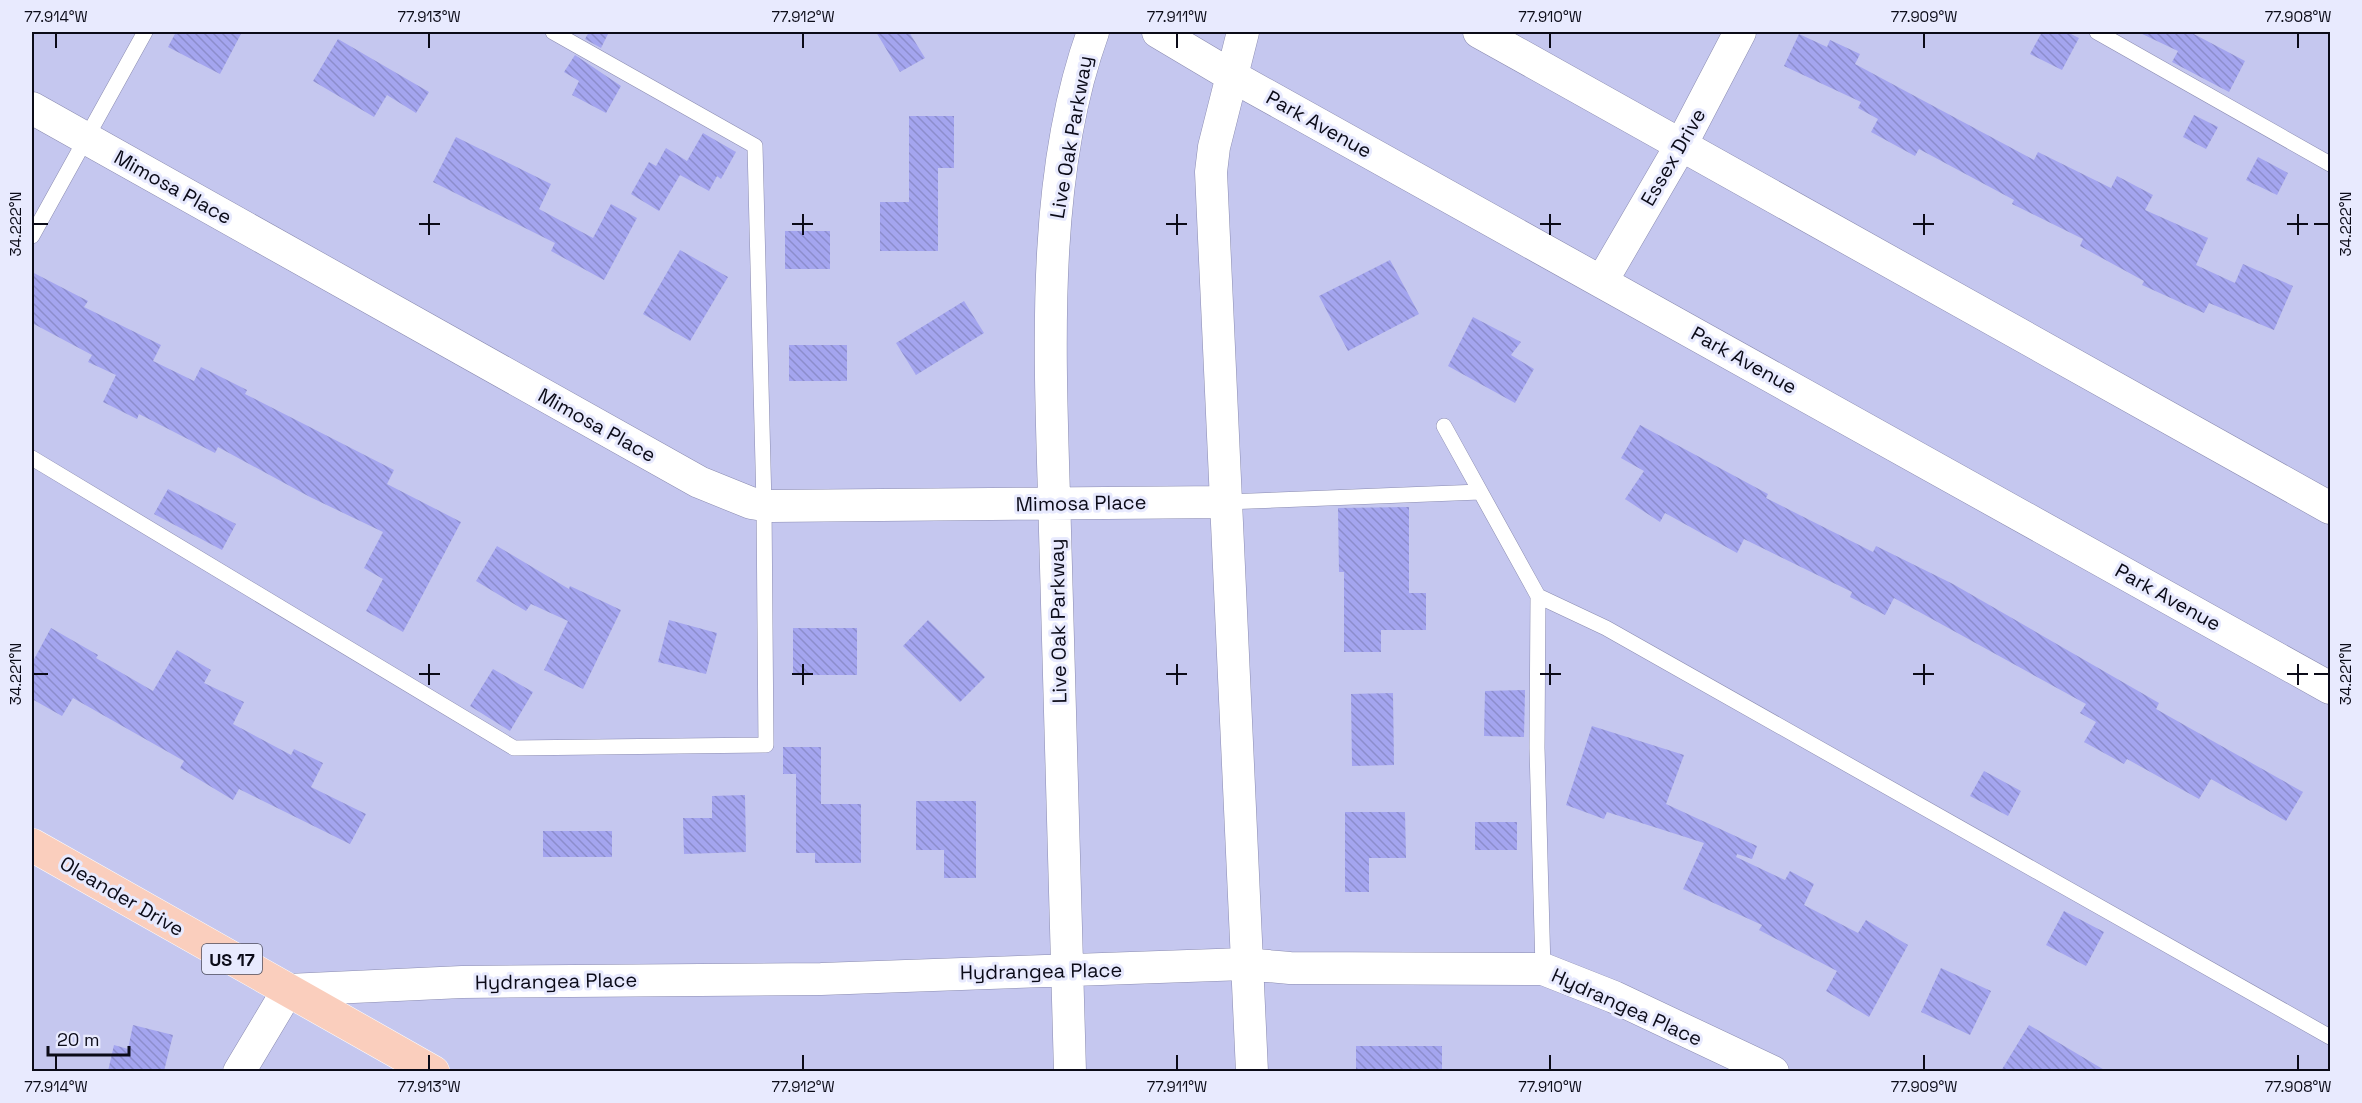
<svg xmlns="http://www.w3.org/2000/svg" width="2362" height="1103" font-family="'Space Grotesk',sans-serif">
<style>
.building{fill:url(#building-back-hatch)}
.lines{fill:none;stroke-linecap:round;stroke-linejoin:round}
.service-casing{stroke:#8a8bb0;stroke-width:16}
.minor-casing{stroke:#8a8bb0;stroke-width:33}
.primary-casing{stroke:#fff;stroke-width:34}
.service{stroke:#fff;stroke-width:15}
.minor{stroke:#fff;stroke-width:32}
.primary{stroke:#facebd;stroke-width:33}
.ticks{fill:none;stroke:#0b0b18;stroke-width:2}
.labels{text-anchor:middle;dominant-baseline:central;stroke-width:6;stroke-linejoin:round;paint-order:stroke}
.shield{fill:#e8eafe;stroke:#4d4e5d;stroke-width:1.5}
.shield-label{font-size:18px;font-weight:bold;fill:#0b0b18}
.street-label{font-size:20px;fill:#0b0b18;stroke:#e8eafe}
.neatline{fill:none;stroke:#0b0b18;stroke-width:2}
.ticks-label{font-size:15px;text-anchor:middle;fill:#0b0b18}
</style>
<defs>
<pattern id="building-back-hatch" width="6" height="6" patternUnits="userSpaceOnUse" patternTransform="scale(1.5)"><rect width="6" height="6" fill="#a4a5ef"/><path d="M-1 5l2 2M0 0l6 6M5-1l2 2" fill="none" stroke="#8c8dcc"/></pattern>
</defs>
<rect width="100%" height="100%" fill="#c5c7ef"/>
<!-- building -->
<path class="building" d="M 176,32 L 242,32 L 220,74 L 168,47 Z
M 589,32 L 609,32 L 601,48 L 585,39 Z
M 876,32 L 909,32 L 925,58 L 900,72 Z
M 2042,32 L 2067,32 L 2079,38 L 2062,70 L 2030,54 Z
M 2138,32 L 2190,32 L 2245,61 L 2229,92 L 2172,62 L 2178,51 Z
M 1799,34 L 1827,47 L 1830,40 L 1860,54 L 1855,64 L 2034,160 L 2038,152 L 2111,188 L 2117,176 L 2153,195 L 2145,210 L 2208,238 L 2196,265 L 2235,283 L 2243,264 L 2293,286 L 2274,330 L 2209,303 L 2204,313 L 2142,285 L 2144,281 L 2080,246 L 2083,239 L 2012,204 L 2014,200 L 1919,149 L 1915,156 L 1871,132 L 1878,119 L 1858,108 L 1861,102 L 1784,66 Z
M 338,39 L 429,92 L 416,113 L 387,95 L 374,117 L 313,81 Z
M 575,55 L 621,86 L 606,113 L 572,95 L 579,81 L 564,72 Z
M 2194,115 L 2218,127 L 2206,149 L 2183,137 Z
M 909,116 L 954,116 L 954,168 L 938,168 L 938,251 L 880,251 L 880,202 L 909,202 Z
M 703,133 L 736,152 L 721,179 L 717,176 L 709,191 L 680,175 L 659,211 L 631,194 L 649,162 L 656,166 L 666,148 L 687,161 Z
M 456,137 L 551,184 L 539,209 L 593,238 L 611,204 L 637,218 L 604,280 L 551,251 L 555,243 L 433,182 Z
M 2258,157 L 2288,173 L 2277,195 L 2246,180 Z
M 785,231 L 830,231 L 830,269 L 785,269 Z
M 680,250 L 728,277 L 690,341 L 643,314 Z
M 1390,260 L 1419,314 L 1348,351 L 1319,296 Z
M 32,272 L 88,301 L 84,307 L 161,345 L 153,361 L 194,381 L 201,367 L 247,390 L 245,394 L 394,470 L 387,484 L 461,522 L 403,632 L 366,611 L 383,579 L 364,568 L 383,532 L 310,497 L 218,447 L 215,453 L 139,414 L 137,419 L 103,402 L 116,375 L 88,362 L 92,355 L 32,323 Z
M 964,301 L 984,333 L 916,375 L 896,343 Z
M 1473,317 L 1521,342 L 1511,355 L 1534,369 L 1515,403 L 1448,366 Z
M 789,345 L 847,345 L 847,381 L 789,381 Z
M 1640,425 L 1768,494 L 1766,498 L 1873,552 L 1876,546 L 1953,584 L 2159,703 L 2156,709 L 2303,792 L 2286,821 L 2211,779 L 2199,799 L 2127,759 L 2124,764 L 2084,742 L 2096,722 L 2080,713 L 2086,704 L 1894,598 L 1885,615 L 1850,597 L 1852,592 L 1744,539 L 1737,553 L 1665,513 L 1660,522 L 1625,499 L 1644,471 L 1621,458 Z
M 168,489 L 236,524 L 222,550 L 154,514 Z
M 1409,507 L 1409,593 L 1426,593 L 1426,630 L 1381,630 L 1381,652 L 1344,652 L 1344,572 L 1339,572 L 1338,508 Z
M 497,546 L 569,589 L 570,586 L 621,610 L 583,689 L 544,670 L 568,621 L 531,604 L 526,611 L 476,581 Z
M 669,620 L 717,633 L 706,674 L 658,662 Z
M 928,620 L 985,677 L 960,702 L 903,646 Z
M 51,628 L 98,655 L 96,658 L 153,691 L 177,650 L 211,670 L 204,683 L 244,702 L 233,724 L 291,755 L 294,749 L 323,763 L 311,787 L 366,814 L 350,844 L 239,789 L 233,800 L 180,768 L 184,761 L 73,698 L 62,716 L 32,699 L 32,663 Z
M 793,628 L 857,628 L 857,675 L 793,675 Z
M 493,669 L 533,692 L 510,731 L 470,706 Z
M 1525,690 L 1524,737 L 1484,736 L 1485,691 Z
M 1393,693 L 1394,765 L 1352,766 L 1351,694 Z
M 1592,726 L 1684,755 L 1666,804 L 1757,846 L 1752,859 L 1737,854 L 1736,857 L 1785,880 L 1790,871 L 1814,884 L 1804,905 L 1858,933 L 1866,920 L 1908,945 L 1869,1017 L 1826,991 L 1837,971 L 1759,930 L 1762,925 L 1683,889 L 1704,843 L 1607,812 L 1604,819 L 1566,805 Z
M 783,747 L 821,747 L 821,804 L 861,804 L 861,863 L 815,863 L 815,853 L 796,853 L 796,774 L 783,774 Z
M 1984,771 L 2021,791 L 2008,816 L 1970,796 Z
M 745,795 L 746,852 L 684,854 L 683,818 L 712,818 L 712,796 Z
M 916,801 L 976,801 L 976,878 L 944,878 L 944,850 L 916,850 Z
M 1345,812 L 1405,812 L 1406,858 L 1369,858 L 1369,892 L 1345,892 Z
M 1475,822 L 1517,822 L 1517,850 L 1475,850 Z
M 543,831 L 612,831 L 612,857 L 543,857 Z
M 2064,911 L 2104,932 L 2086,966 L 2046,945 Z
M 1941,968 L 1991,991 L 1970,1035 L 1921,1012 Z
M 133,1025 L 173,1035 L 164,1071 L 108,1071 L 114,1045 L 128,1049 Z
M 2029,1025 L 2106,1071 L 2001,1071 Z
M 1356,1046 L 1442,1046 L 1442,1071 L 1356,1071 Z"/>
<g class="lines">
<defs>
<path id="service" d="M 2097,32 L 2330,164
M 32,236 L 145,32
M 1444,426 L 1538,596 L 1606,628 L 2330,1037
M 32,458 L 514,748 L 766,745 L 764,505 L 755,146 L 553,32
M 1225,502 L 1480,492
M 1538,596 L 1537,748 L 1543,969"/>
<path id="minor" d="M 1158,32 L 1232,76 L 2330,688
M 1243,32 L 1214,147 L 1211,172 L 1252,1072
M 1479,32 L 2330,508
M 32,108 L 699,482 L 751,503 L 771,506 L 1225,502
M 1602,281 L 1681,145 L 1740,32
M 239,1072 L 288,990 L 462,982 L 821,979 L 1245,964 L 1290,968 L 1543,969 L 1614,997 L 1773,1072
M 1070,1072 C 1066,891 1060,711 1055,531 C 1051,371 1038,184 1093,32"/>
<path id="primary" d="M 32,845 L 433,1072"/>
</defs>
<!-- service casing -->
<use href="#service" class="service-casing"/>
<!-- minor casing -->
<use href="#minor" class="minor-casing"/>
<!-- primary casing -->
<use href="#primary" class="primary-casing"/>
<!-- service -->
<use href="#service" class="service"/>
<!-- minor -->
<use href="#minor" class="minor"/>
<!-- primary -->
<use href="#primary" class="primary"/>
</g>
<!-- ticks -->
<path class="ticks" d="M 56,33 L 56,48M 429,33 L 429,48M 803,33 L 803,48M 1177,33 L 1177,48M 1550,33 L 1550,48M 1924,33 L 1924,48M 2298,33 L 2298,48M 429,214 L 429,235M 803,214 L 803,235M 1177,214 L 1177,235M 1550,214 L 1550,235M 1924,214 L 1924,235M 2298,214 L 2298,235M 33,224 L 48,224M 419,224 L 440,224M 792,224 L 813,224M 1166,224 L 1187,224M 1540,224 L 1561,224M 1913,224 L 1934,224M 2287,224 L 2308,224M 2314,224 L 2329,224M 429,664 L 429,685M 803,664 L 803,685M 1177,664 L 1177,685M 1550,664 L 1550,685M 1924,664 L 1924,685M 2298,664 L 2298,685M 33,674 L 48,674M 419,674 L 440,674M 792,674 L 813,674M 1166,674 L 1187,674M 1540,674 L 1561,674M 1913,674 L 1934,674M 2287,674 L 2308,674M 2314,674 L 2329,674M 56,1055 L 56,1070M 429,1055 L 429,1070M 803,1055 L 803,1070M 1177,1055 L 1177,1070M 1550,1055 L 1550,1070M 1924,1055 L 1924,1070M 2298,1055 L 2298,1070"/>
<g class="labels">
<!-- shield labels -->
<rect class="shield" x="202" y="944" width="60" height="30" rx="4.5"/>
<g class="shield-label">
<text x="232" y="959">US 17</text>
</g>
<!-- street labels -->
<g class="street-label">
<text transform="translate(1319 124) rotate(29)">Park Avenue</text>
<text transform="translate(1071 137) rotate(-80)">Live Oak Parkway</text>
<text transform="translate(1673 157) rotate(-60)">Essex Drive</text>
<text transform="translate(173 187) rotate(29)">Mimosa Place</text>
<text transform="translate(1744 360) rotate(29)">Park Avenue</text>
<text transform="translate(597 425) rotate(29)">Mimosa Place</text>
<text transform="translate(1081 503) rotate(-1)">Mimosa Place</text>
<text transform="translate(2168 597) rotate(29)">Park Avenue</text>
<text transform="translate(1058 621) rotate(-91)">Live Oak Parkway</text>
<text transform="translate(122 896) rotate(30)">Oleander Drive</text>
<text transform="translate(1041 971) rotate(-1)">Hydrangea Place</text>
<text transform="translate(556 981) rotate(-1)">Hydrangea Place</text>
<text transform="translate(1627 1007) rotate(24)">Hydrangea Place</text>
</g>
</g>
<!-- border -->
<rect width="2362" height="1103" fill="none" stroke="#e8eafe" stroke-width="66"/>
<!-- scale -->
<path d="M48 1046v9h81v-9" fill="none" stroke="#0b0b18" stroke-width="3"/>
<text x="57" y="1046" font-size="18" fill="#0b0b18" stroke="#e8eafe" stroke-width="4.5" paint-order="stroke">20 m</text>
<rect x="33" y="33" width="2296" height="1037" class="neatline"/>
<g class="ticks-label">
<text x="56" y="22">77.914°W</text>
<text x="429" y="22">77.913°W</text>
<text x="803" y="22">77.912°W</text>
<text x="1177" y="22">77.911°W</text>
<text x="1550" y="22">77.910°W</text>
<text x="1924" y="22">77.909°W</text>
<text x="2298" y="22">77.908°W</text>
<text transform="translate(16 224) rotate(-90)" y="5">34.222°N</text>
<text transform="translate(2346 224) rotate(-90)" y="5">34.222°N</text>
<text transform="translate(16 674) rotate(-90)" y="5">34.221°N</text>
<text transform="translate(2346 674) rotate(-90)" y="5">34.221°N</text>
<text x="56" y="1092">77.914°W</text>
<text x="429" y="1092">77.913°W</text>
<text x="803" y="1092">77.912°W</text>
<text x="1177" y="1092">77.911°W</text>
<text x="1550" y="1092">77.910°W</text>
<text x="1924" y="1092">77.909°W</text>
<text x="2298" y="1092">77.908°W</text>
</g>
</svg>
